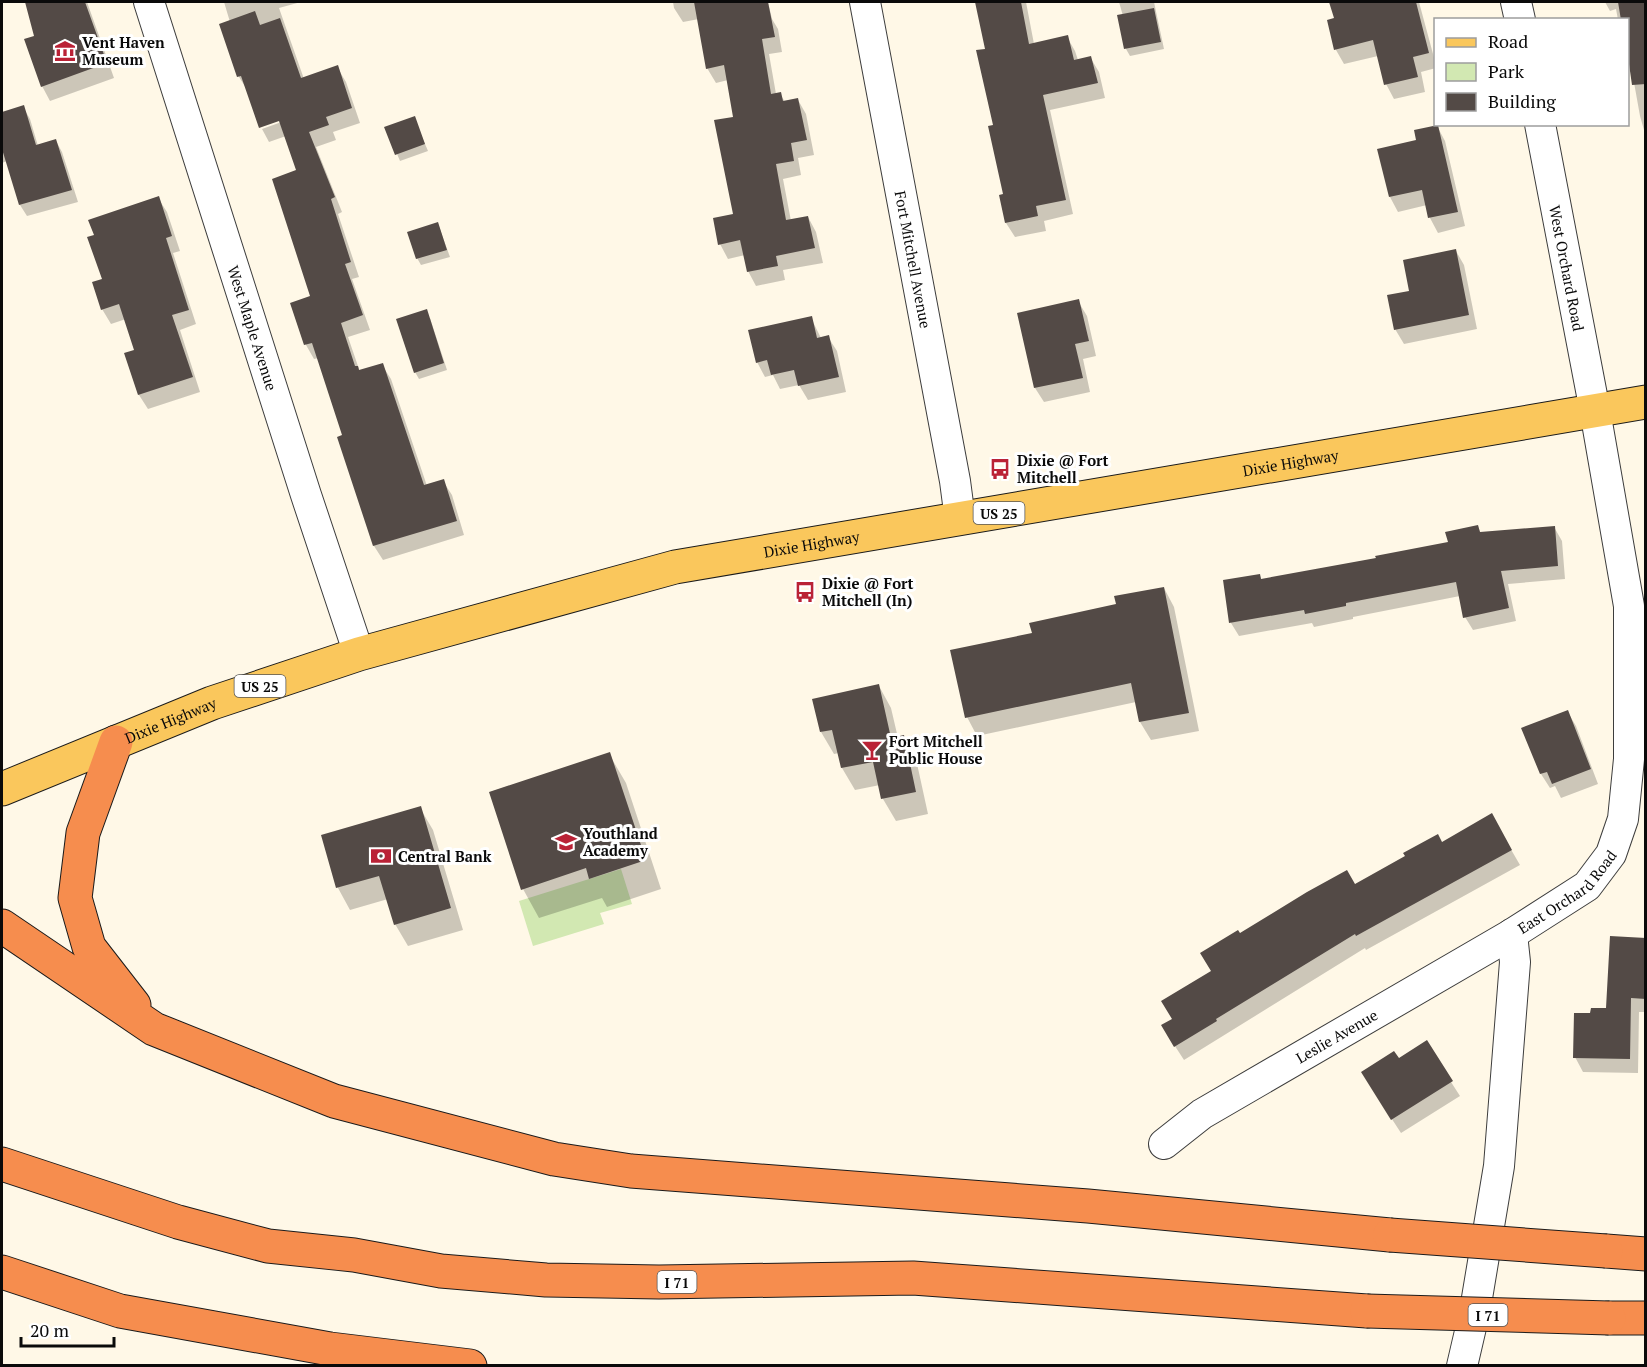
<svg xmlns="http://www.w3.org/2000/svg" width="1647" height="1367" font-family="'PT Serif',serif">
<style>
.green{fill:#d2e8b2}
.shadow{fill:#0003}
.building{fill:#534a46}
.lines{fill:none;stroke-linecap:round;stroke-linejoin:round}
.minor-casing{stroke:#3d3d3d;stroke-width:32}
.primary-casing{stroke:#1b1b1b;stroke-width:35}
.motorway-casing{stroke:#1b1b1b;stroke-width:35}
.minor{stroke:#fff;stroke-width:30}
.primary{stroke:#fac75c;stroke-width:33}
.motorway{stroke:#f68d4e;stroke-width:33}
.motorway-bridge-casing{stroke:#1b1b1b;stroke-width:35;stroke-linecap:butt}
.motorway-bridge{stroke:#f68d4e;stroke-width:33}
.labels{text-anchor:middle;dominant-baseline:central;stroke-width:6;stroke-linejoin:round;paint-order:stroke}
.shield{fill:#fff;stroke:#545454;stroke-width:1.5}
.shield-label{font-size:14px;font-weight:bold;fill:#0a0a0a}
.poi-label{font-size:15px;font-weight:bold;fill:#0a0a0a;stroke:#fff;text-anchor:start}
.street-label{font-size:15px;fill:#0a0a0a;stroke:#fff}
</style>
<rect width="100%" height="100%" fill="#fff8e7"/>
<!-- green -->
<path class="green" d="M 621,869 L 632,904 L 600,913 L 604,924 L 533,946 L 519,901 Z"/>
<!-- shadow -->
<path class="shadow" d="M 26,2 L 87,2 L 114,78 L 50,101 L 42,86 L 36,37 Z
M 224,2 L 301,2 L 279,8 L 304,79 L 337,67 L 346,82 L 360,123 L 333,132 L 336,140 L 316,147 L 342,212 L 338,214 L 359,277 L 352,279 L 370,330 L 348,337 L 360,372 L 382,365 L 391,379 L 427,486 L 443,481 L 452,495 L 464,535 L 383,560 L 374,546 L 344,436 L 319,358 L 314,359 L 306,345 L 291,304 L 312,297 L 298,171 L 286,136 L 269,142 L 262,129 L 287,120 L 286,117 L 261,126 L 261,128 L 248,91 L 239,77 L 220,25 L 230,22 Z
M 673,2 L 768,2 L 772,19 L 778,29 L 782,52 L 769,54 L 776,94 L 780,94 L 785,102 L 798,100 L 806,114 L 814,155 L 798,158 L 801,175 L 783,179 L 791,221 L 808,217 L 816,232 L 823,263 L 783,270 L 785,280 L 756,286 L 748,271 L 745,255 L 728,259 L 720,244 L 735,215 L 735,118 L 728,80 L 716,83 L 707,68 L 699,19 L 683,22 L 674,8 Z
M 976,2 L 1026,2 L 1034,44 L 1067,37 L 1075,51 L 1078,60 L 1090,57 L 1099,72 L 1105,98 L 1050,110 L 1073,214 L 1044,221 L 1046,231 L 1015,237 L 1006,223 L 1001,196 L 1005,195 L 986,50 Z
M 1119,2 L 1154,2 L 1164,49 L 1130,56 L 1126,49 L 1119,16 L 1123,16 Z
M 1331,2 L 1419,2 L 1436,65 L 1436,68 L 1421,72 L 1425,92 L 1394,99 L 1386,84 L 1378,56 L 1344,64 L 1336,50 L 1328,21 L 1335,19 Z
M 1605,2 L 1646,2 L 1646,137 L 1640,116 L 1628,49 L 1628,20 L 1618,20 L 1616,9 L 1610,11 Z
M 23,107 L 30,119 L 38,146 L 56,141 L 62,152 L 78,202 L 27,216 L 20,205 L 7,161 L 2,163 L 2,114 Z
M 414,118 L 428,151 L 400,161 L 386,128 Z
M 1437,126 L 1445,141 L 1465,226 L 1438,233 L 1430,218 L 1427,205 L 1398,212 L 1390,197 L 1379,150 L 1417,141 Z
M 158,198 L 167,212 L 180,251 L 173,253 L 196,324 L 180,330 L 200,392 L 148,409 L 139,395 L 126,354 L 136,351 L 126,319 L 111,324 L 102,309 L 104,280 Z
M 438,224 L 450,257 L 421,265 L 417,258 Z
M 1456,251 L 1464,265 L 1477,329 L 1404,344 L 1395,329 L 1411,292 Z
M 1078,301 L 1087,316 L 1096,356 L 1083,359 L 1090,392 L 1044,402 L 1035,388 L 1019,314 Z
M 430,318 L 447,370 L 419,379 L 415,372 Z
M 811,318 L 821,338 L 828,337 L 837,351 L 846,392 L 808,400 L 799,385 L 780,389 L 773,375 L 765,377 L 757,362 Z
M 1477,527 L 1481,533 L 1554,527 L 1562,541 L 1565,579 L 1508,584 L 1516,621 L 1473,630 L 1465,617 L 1460,596 L 1353,617 L 1353,619 L 1314,627 L 1312,623 L 1239,636 L 1231,623 L 1224,582 L 1260,576 L 1262,581 L 1449,544 Z
M 1164,588 L 1174,607 L 1199,731 L 1151,740 L 1140,722 L 1136,702 L 977,736 L 967,717 L 1033,634 Z
M 879,686 L 891,708 L 898,738 L 903,737 L 916,759 L 928,814 L 896,821 L 883,799 L 880,785 L 855,790 L 842,768 L 839,753 L 834,754 L 821,732 Z
M 1567,711 L 1576,726 L 1598,784 L 1561,798 L 1555,786 L 1550,788 L 1541,774 L 1523,728 Z
M 609,754 L 626,783 L 661,889 L 607,907 L 602,898 L 539,918 L 523,889 Z
M 420,808 L 433,830 L 463,930 L 408,946 L 395,924 L 388,899 L 350,910 L 338,888 L 323,837 Z
M 1491,815 L 1520,865 L 1366,950 L 1365,948 L 1184,1060 L 1171,1040 L 1174,1019 L 1240,935 L 1355,886 L 1442,844 Z
M 1646,939 L 1646,1012 L 1639,1012 L 1638,1073 L 1583,1072 L 1575,1057 L 1592,1015 L 1607,1010 Z
M 1398,1060 L 1451,1082 L 1460,1096 L 1401,1133 L 1371,1087 Z"/>
<!-- building -->
<path class="building" d="M 25,2 L 85,2 L 107,63 L 41,87 L 24,39 L 34,36 Z
M 694,2 L 768,2 L 775,37 L 762,39 L 771,94 L 781,92 L 783,101 L 798,98 L 807,140 L 791,143 L 794,161 L 776,164 L 786,220 L 808,216 L 815,248 L 776,256 L 778,266 L 747,272 L 740,240 L 718,245 L 713,218 L 733,214 L 714,120 L 733,117 L 724,65 L 706,69 Z
M 975,2 L 1021,2 L 1029,44 L 1068,35 L 1074,60 L 1091,56 L 1098,83 L 1043,95 L 1066,200 L 1036,206 L 1038,216 L 1005,223 L 999,195 L 1003,194 L 988,126 L 993,125 L 976,50 L 985,49 Z
M 1329,2 L 1416,2 L 1429,53 L 1413,57 L 1418,77 L 1384,85 L 1373,40 L 1334,50 L 1327,20 L 1334,18 Z
M 1618,2 L 1646,2 L 1646,84 L 1632,85 L 1628,57 L 1628,20 L 1621,20 Z
M 1154,8 L 1161,42 L 1124,49 L 1117,15 Z
M 255,11 L 260,25 L 280,18 L 301,78 L 338,65 L 352,108 L 326,117 L 329,125 L 309,132 L 335,197 L 331,199 L 351,262 L 345,264 L 363,315 L 341,323 L 355,366 L 358,366 L 359,370 L 383,363 L 424,485 L 444,479 L 457,521 L 373,546 L 337,437 L 342,435 L 312,343 L 304,345 L 290,303 L 310,296 L 272,179 L 296,170 L 279,121 L 259,128 L 241,76 L 237,77 L 219,24 Z
M 24,105 L 36,145 L 56,139 L 72,190 L 19,205 L 2,149 L 2,112 Z
M 415,116 L 425,144 L 395,155 L 384,127 Z
M 1438,125 L 1458,212 L 1428,218 L 1422,190 L 1389,197 L 1377,149 L 1416,140 L 1414,130 Z
M 159,196 L 172,236 L 166,238 L 189,310 L 172,315 L 193,377 L 138,395 L 124,353 L 134,350 L 119,304 L 101,310 L 92,282 L 102,279 L 87,237 L 94,235 L 88,220 Z
M 438,222 L 447,250 L 416,259 L 407,232 Z
M 1456,249 L 1469,315 L 1394,330 L 1387,295 L 1409,291 L 1403,260 Z
M 1079,299 L 1089,341 L 1075,344 L 1083,378 L 1034,388 L 1017,313 Z
M 427,309 L 444,363 L 414,373 L 396,319 Z
M 812,316 L 817,338 L 829,335 L 839,377 L 798,386 L 794,370 L 771,375 L 767,360 L 756,363 L 748,330 Z
M 1478,525 L 1480,532 L 1555,526 L 1558,566 L 1501,571 L 1509,608 L 1463,618 L 1456,582 L 1346,603 L 1346,606 L 1305,614 L 1304,610 L 1229,623 L 1223,580 L 1260,574 L 1261,579 L 1376,558 L 1375,556 L 1448,542 L 1445,532 Z
M 1164,587 L 1189,713 L 1139,722 L 1131,683 L 965,718 L 950,650 L 1032,633 L 1029,623 L 1116,604 L 1114,596 Z
M 879,684 L 891,738 L 904,735 L 916,792 L 881,799 L 873,762 L 841,768 L 832,730 L 820,732 L 812,699 Z
M 1568,710 L 1591,769 L 1552,784 L 1547,772 L 1540,774 L 1521,728 Z
M 610,752 L 646,860 L 589,879 L 586,868 L 521,890 L 489,792 Z
M 421,806 L 451,908 L 394,925 L 379,876 L 336,888 L 321,835 Z
M 1492,813 L 1512,850 L 1356,936 L 1355,934 L 1216,1019 L 1217,1021 L 1174,1047 L 1161,1025 L 1172,1019 L 1161,1001 L 1211,971 L 1200,953 L 1238,930 L 1240,933 L 1307,892 L 1347,870 L 1355,884 L 1405,856 L 1403,853 L 1438,834 L 1442,842 Z
M 1610,936 L 1646,938 L 1646,999 L 1631,998 L 1630,1059 L 1573,1058 L 1574,1013 L 1590,1013 L 1591,1008 L 1606,1008 Z
M 1427,1040 L 1453,1081 L 1391,1120 L 1361,1072 L 1394,1051 L 1399,1058 Z"/>
<g class="lines">
<defs>
<g id="minor">
<path id="s1" d="M 149,2 L 306,495 L 359,654"/>
<path id="s2" d="M 865,2 L 955,481 L 960,519"/>
<path d="M 1516,2 L 1520,20"/>
<path id="s3" d="M 1164,1144 L 1202,1114 L 1512,934 L 1587,886 L 1611,854 L 1623,819 L 1629,759 L 1629,606 L 1595,411 L 1540,124"/>
<path d="M 1462,1366 L 1475,1310 L 1499,1166 L 1515,962 L 1512,934"/>
</g>
<g id="primary">
<path id="s4" d="M 2,789 L 212,703 L 359,654 L 675,567 L 1646,402"/>
</g>
<path id="motorway" d="M 116,742 L 83,833 L 75,898 L 89,947 L 134,1005
M 2,926 L 154,1029 L 334,1101 L 554,1159 L 631,1171 L 1088,1206 L 1390,1235
M 2,1164 L 178,1222 L 268,1246 L 354,1255 L 441,1271 L 546,1280 L 659,1282 L 913,1278 L 1367,1311
M 1606,1251 L 1646,1254
M 2,1272 L 120,1311 L 330,1349 L 470,1366
M 1609,1318 L 1646,1318"/>
</defs>
<!-- minor casing -->
<use href="#minor" class="minor-casing"/>
<!-- primary casing -->
<use href="#primary" class="primary-casing"/>
<!-- motorway casing -->
<use href="#motorway" class="motorway-casing"/>
<!-- minor -->
<use href="#minor" class="minor"/>
<!-- primary -->
<use href="#primary" class="primary"/>
<!-- motorway -->
<use href="#motorway" class="motorway"/>
<defs>
<path id="motorway-bridge" d="M 1390,1235 L 1606,1251
M 1367,1311 L 1609,1318"/>
</defs>
<!-- motorway-bridge casing -->
<use href="#motorway-bridge" class="motorway-bridge-casing"/>
<!-- motorway-bridge -->
<use href="#motorway-bridge" class="motorway-bridge"/>
</g>
<!-- icons -->
<defs>
<symbol id="museum-bare" viewBox="-9 -9 18 18"><path d="M0-6L6-3V-2H-6V-3ZM-5-1h2V3h-2ZM-1-1h2V3h-2ZM3-1h2V3H3ZM-6 4H6V6H-6Z" fill="#ba2236" stroke="#fff" stroke-width="2.5" paint-order="stroke"/></symbol>
<symbol id="bus-bare" viewBox="-9 -9 18 18"><path d="M-5-6H5V4H4V6H2V4H-2V6H-4V4H-5ZM-3.5-4V0h7V-4ZM-3.5 1.2v1.5H-2V1.2ZM2 1.2v1.5H3.5V1.2Z" fill="#ba2236" stroke="#fff" stroke-width="2.5" paint-order="stroke"/></symbol>
<symbol id="bar-bare" viewBox="-9 -9 18 18"><path d="M-6-5H6L.8 .8V4.5H3.5V6h-7V4.5H-.8V.8Z" fill="#ba2236" stroke="#fff" stroke-width="2.5" paint-order="stroke"/></symbol>
<symbol id="school-bare" viewBox="-9 -9 18 18"><path d="M0-5L7-2L0 1L-7-2ZM-4 1L0 2.5L4 1V4Q0 6-4 4Z" fill="#ba2236" stroke="#fff" stroke-width="2.5" paint-order="stroke"/></symbol>
<symbol id="bank-bare" viewBox="-9 -9 18 18"><path d="M-6-4H6V4H-6ZM0-2.3a2.3 2.3 0 1 0 0 4.6a2.3 2.3 0 1 0 0-4.6Z" fill="#ba2236" stroke="#fff" stroke-width="2.5" paint-order="stroke"/></symbol>
</defs>
<g fill-rule="evenodd">
<use href="#museum-bare" x="50" y="36" width="30" height="30"/>
<use href="#bus-bare" x="985" y="454" width="30" height="30"/>
<use href="#bus-bare" x="790" y="577" width="30" height="30"/>
<use href="#bar-bare" x="857" y="735" width="30" height="30"/>
<use href="#school-bare" x="551" y="827" width="30" height="30"/>
<use href="#bank-bare" x="366" y="841" width="30" height="30"/>
</g>
<g class="labels">
<!-- shield labels -->
<g class="shield">
<rect x="973.5" y="502" width="51" height="22" rx="4.5"/>
<rect x="234.5" y="675" width="51" height="22" rx="4.5"/>
<rect x="657.5" y="1271" width="39" height="22" rx="4.5"/>
<rect x="1468.5" y="1304" width="39" height="22" rx="4.5"/>
</g>
<g class="shield-label">
<text x="999" y="513">US 25</text>
<text x="260" y="686">US 25</text>
<text x="677" y="1282">I 71</text>
<text x="1488" y="1315">I 71</text>
</g>
<!-- poi labels -->
<g class="poi-label">
<text x="82" y="42">Vent Haven<tspan x="82" dy="17">Museum</tspan></text>
<text x="1017" y="460">Dixie @ Fort<tspan x="1017" dy="17">Mitchell</tspan></text>
<text x="822" y="583">Dixie @ Fort<tspan x="822" dy="17">Mitchell (In)</tspan></text>
<text x="889" y="741">Fort Mitchell<tspan x="889" dy="17">Public House</tspan></text>
<text x="583" y="833">Youthland<tspan x="583" dy="17">Academy</tspan></text>
<text x="398" y="856">Central Bank</text>
</g>
<!-- street labels -->
<g class="street-label">
<text stroke="none"><textPath href="#s2" startOffset="262">Fort Mitchell Avenue</textPath></text>
<text transform="translate(1567 268) rotate(79)">West Orchard Road</text>
<text stroke="none"><textPath href="#s1" startOffset="342">West Maple Avenue</textPath></text>
<text stroke="none"><textPath href="#s4" startOffset="1334">Dixie Highway</textPath></text>
<text stroke="none"><textPath href="#s4" startOffset="848">Dixie Highway</textPath></text>
<text stroke="none"><textPath href="#s4" startOffset="182">Dixie Highway</textPath></text>
<text stroke="none"><textPath href="#s3" startOffset="477">East Orchard Road</textPath></text>
<text stroke="none"><textPath href="#s3" startOffset="204">Leslie Avenue</textPath></text>
</g>
</g>
<!-- border -->
<rect width="1647" height="1367" fill="none" stroke="#0a0a0a" stroke-width="6"/>
<!-- legend -->
<rect x="1434" y="18" width="195" height="108" fill="#ffffff" stroke="#9d9d9d" stroke-width="1.5"/>
<rect x="1446" y="38" width="30" height="9" fill="#fac75c" stroke="#9d9d9d" stroke-width="1.5"/>
<text x="1488" y="48" font-size="18" fill="#0a0a0a">Road</text>
<rect x="1446" y="63" width="30" height="18" fill="#d2e8b2" stroke="#9d9d9d" stroke-width="1.5"/>
<text x="1488" y="78" font-size="18" fill="#0a0a0a">Park</text>
<rect x="1446" y="93" width="30" height="18" fill="#534a46" stroke="#9d9d9d" stroke-width="1.5"/>
<text x="1488" y="108" font-size="18" fill="#0a0a0a">Building</text>
<!-- scale -->
<path d="M21 1337v9h93v-9" fill="none" stroke="#0a0a0a" stroke-width="3"/>
<text x="30" y="1337" font-size="18" fill="#0a0a0a" stroke="#ffffff" stroke-width="4.5" paint-order="stroke">20 m</text>
</svg>
